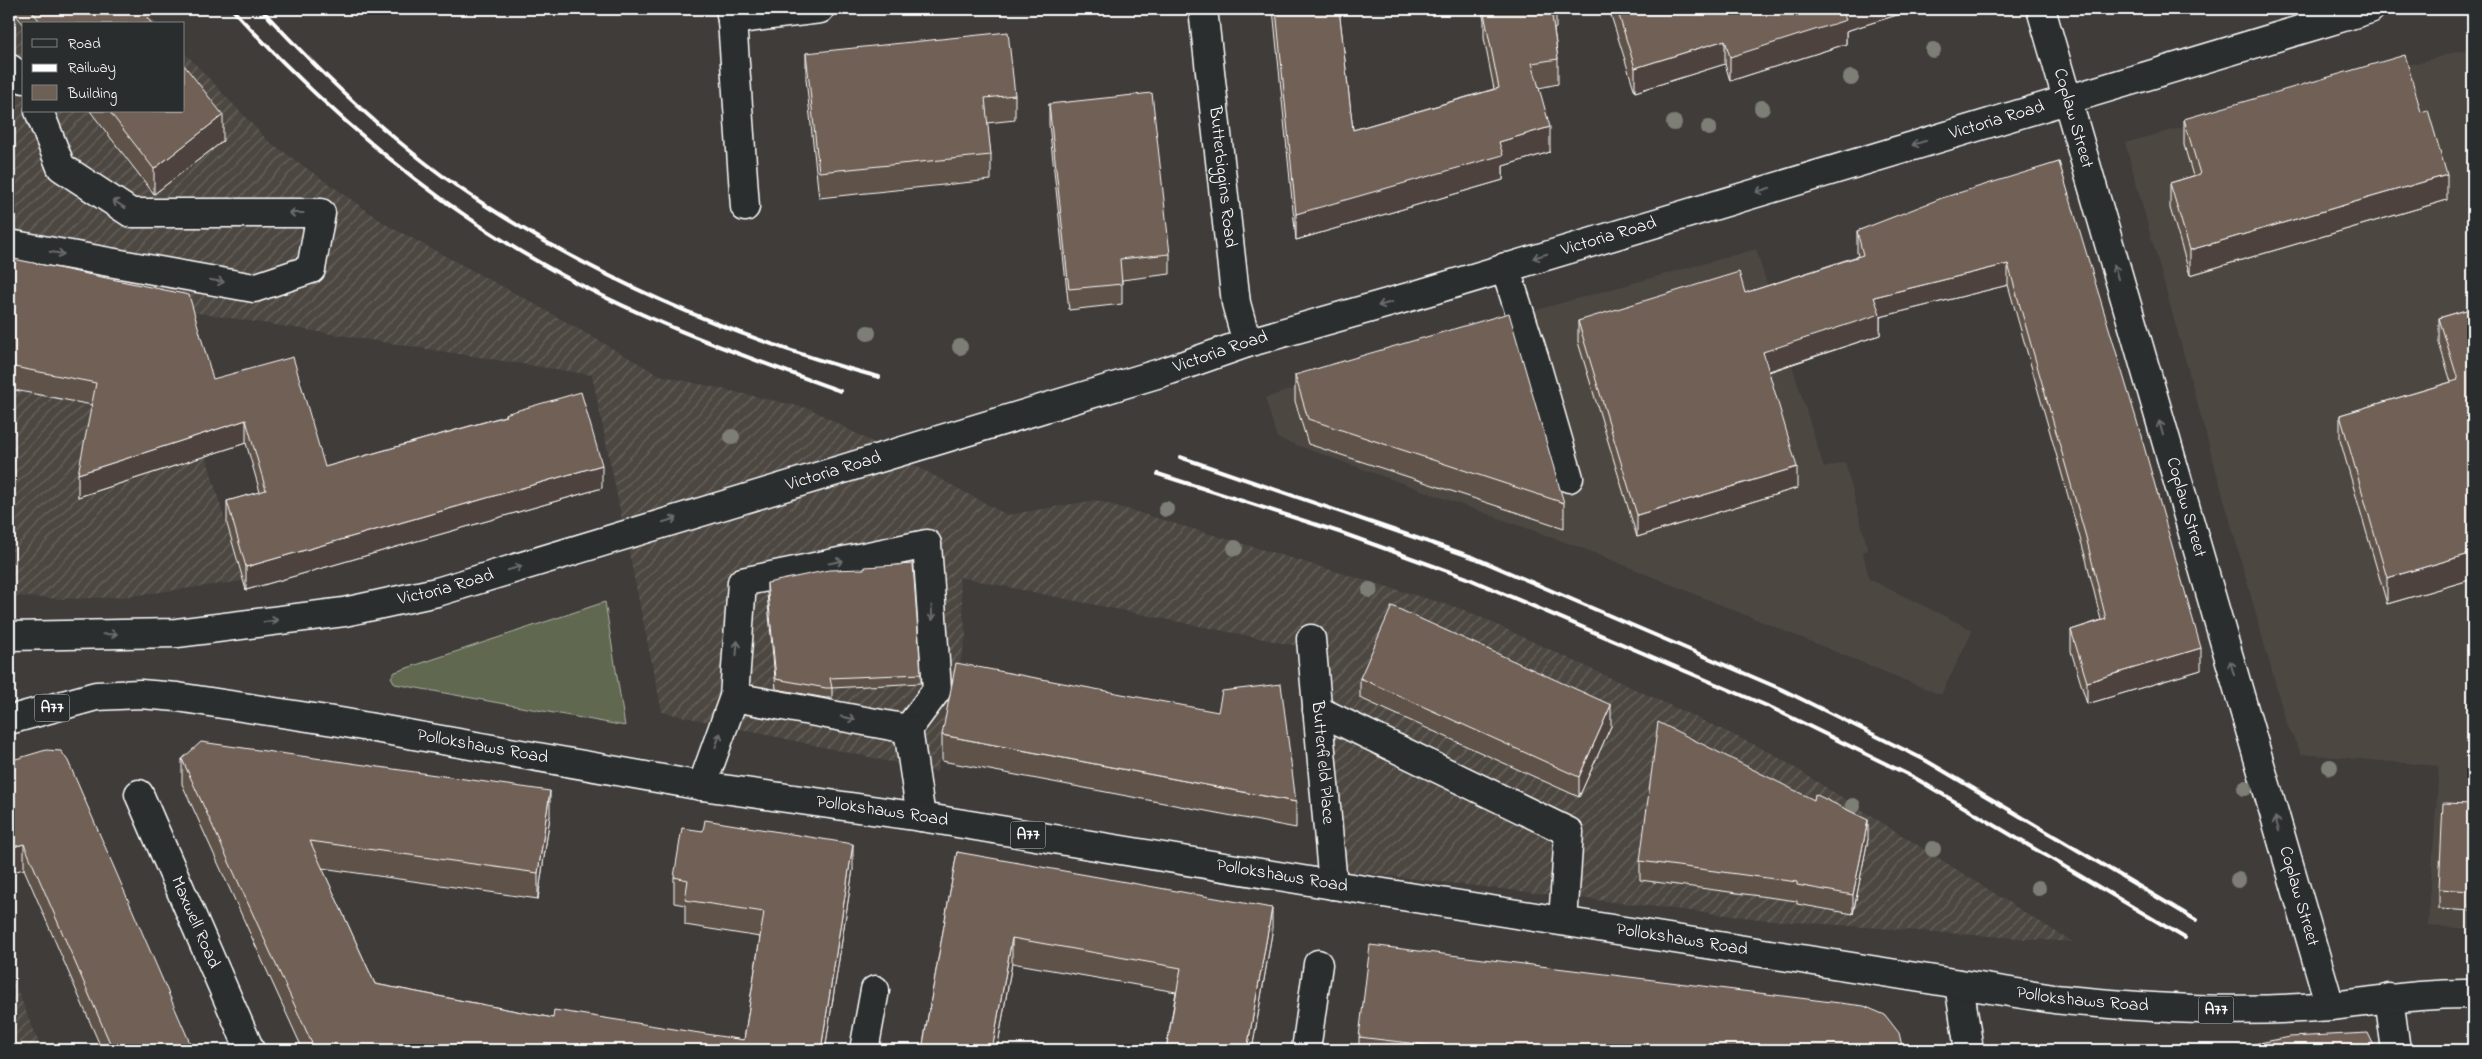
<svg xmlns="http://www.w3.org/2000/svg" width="2482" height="1059" font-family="'Indie Flower',sans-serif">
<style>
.built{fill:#4d4742}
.industrial{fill:url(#industrial-furrows)}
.grass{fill:#616950;stroke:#b0b4a8}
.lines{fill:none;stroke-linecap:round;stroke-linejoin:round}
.minor-casing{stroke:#fff;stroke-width:31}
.major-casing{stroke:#fff;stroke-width:31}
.minor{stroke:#2a2d2e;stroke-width:28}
.major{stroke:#2a2d2e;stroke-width:28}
.rail{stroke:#fff;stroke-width:4}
.tree{fill:#7d7e76}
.wall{fill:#5f5349;stroke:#fff}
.shaded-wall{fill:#4e433c;stroke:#fff}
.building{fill:#6f6055;stroke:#fff}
.oneway{stroke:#6a6c6d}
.labels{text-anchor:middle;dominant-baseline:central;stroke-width:4;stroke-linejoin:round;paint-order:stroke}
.shield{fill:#2a2d2e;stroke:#bfc0c0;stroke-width:1}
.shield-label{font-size:16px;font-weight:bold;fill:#fff}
.street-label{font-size:18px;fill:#fff;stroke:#2a2d2e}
</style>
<defs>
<pattern id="industrial-furrows" width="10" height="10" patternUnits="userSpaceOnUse" patternTransform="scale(1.25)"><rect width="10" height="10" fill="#4d4742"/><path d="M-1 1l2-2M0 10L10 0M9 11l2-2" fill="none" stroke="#68635e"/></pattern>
</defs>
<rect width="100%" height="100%" fill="#3f3c3a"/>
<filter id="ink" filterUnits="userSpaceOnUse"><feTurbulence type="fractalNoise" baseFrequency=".02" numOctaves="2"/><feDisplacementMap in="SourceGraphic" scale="10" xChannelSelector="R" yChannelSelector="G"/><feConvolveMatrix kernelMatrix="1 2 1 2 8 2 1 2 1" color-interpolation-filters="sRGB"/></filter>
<g filter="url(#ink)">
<!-- built -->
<path class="built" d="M 2460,51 L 2473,52 L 2473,929 L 2428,926 L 2439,766 L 2301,754 L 2286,722 L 2125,143 Z
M 1756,249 L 1824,468 L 1845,462 L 1868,550 L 1863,552 L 1869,579 L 1973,630 L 1941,695 L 1587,550 L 1277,438 L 1265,398 L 1511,317 Z"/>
<!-- industrial -->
<path class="industrial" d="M 9,9 L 143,9 L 157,24 L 24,24 L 24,111 L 184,111 L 184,52 L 267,140 L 387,225 L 524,298 L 659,375 L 811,409 L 1007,515 L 1096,500 L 1465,610 L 1768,751 L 2072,942 L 1769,920 L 1329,869 L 1302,647 L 959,577 L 966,636 L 937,772 L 662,712 L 592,375 L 198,313 L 165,318 L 243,581 L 123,597 L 62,599 L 9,596 Z
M 9,970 L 42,1050 L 9,1050 Z"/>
<!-- grass -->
<path class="grass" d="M 605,602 L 625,726 L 395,684 L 391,677 L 395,672 Z"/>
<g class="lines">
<defs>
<g id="minor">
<path d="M 730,9 L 732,20 L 820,9"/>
<path id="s1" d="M 1203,9 L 1236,303 L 1247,343"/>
<path id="s2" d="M 2041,9 L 2330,1006"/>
<path d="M 732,20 L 745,207"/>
<path d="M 9,68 L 24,79"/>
<path d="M 9,244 L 254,288 L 311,269 L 321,213 L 131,213 L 61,167 L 39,111"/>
<path d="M 1505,267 L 1534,357 L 1569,478"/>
<path id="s3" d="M 9,636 L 177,633 L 344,612 L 437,592 L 1170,370 L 1247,343 L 1416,295 L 2370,9"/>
<path id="s4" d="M 1311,639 L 1333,885"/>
<path d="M 734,697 L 742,582 L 927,544 L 937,690 L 908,729"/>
<path d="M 1317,710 L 1569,832 L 1563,921"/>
<path d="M 702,786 L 734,697 L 908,729 L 921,817"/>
<path id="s5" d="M 139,794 L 250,1050"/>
<path d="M 1959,984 L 1969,1050"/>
<path d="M 2389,998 L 2396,1050"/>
<path d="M 864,1050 L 875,990"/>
<path d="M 1306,1050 L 1318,964"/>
</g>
<g id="major">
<path id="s6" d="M 9,720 L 96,696 L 140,694 L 177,697 L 340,722 L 702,786 L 921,817 L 1333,885 L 2054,999 C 2146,1008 2238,1014 2330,1006 C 2378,1001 2425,993 2473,994"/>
</g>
</defs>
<!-- minor casing -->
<use href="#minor" class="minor-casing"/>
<!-- major casing -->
<use href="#major" class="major-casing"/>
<!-- minor -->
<use href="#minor" class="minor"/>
<!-- major -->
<use href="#major" class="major"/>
<!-- rail -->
<path class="rail" d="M 232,9 C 323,108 424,197 542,264 C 636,318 738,354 840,391
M 261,9 C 328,81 402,152 485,205 C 606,283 740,340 879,377
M 1180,457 L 1475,558 L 1781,689 L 1925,760 L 2196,920
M 1158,474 L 1339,532 L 1467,578 L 1772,708 L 1915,778 L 2185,938"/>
</g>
<!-- trees -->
<g class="tree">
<circle cx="1933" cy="50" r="8"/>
<circle cx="1851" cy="78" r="8"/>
<circle cx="1762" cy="108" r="8"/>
<circle cx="1674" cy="123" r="8"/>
<circle cx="1709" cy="128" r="8"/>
<circle cx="868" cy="333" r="8"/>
<circle cx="960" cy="347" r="8"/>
<circle cx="732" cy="437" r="8"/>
<circle cx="1166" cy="509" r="8"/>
<circle cx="1235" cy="548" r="8"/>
<circle cx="1370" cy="590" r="8"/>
<circle cx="2330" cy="767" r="8"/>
<circle cx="2245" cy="788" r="8"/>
<circle cx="1853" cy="806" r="8"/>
<circle cx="1933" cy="849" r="8"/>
<circle cx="2238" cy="880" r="8"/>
<circle cx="2038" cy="888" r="8"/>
</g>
<!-- wall -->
<path class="wall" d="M 11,9 L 141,9 L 152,24 L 24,24 L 24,25 Z
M 1273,9 L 1339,9 L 1353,130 L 1494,89 L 1484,38 L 1484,20 L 1481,9 L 1556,9 L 1556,28 L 1554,29 L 1558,59 L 1558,84 L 1539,88 L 1550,152 L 1503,166 L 1503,180 L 1296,240 Z
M 1609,9 L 1916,9 L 1846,31 L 1846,44 L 1730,81 L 1725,64 L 1635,92 Z
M 806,53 L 1015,95 L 1015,120 L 987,123 L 991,155 L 991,180 L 819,198 L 806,79 Z
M 1049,104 L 1170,254 L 1170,274 L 1122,280 L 1122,304 L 1069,310 L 1049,124 Z
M 90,111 L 184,111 L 223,141 L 154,194 Z
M 2184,119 L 2447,200 L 2190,275 L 2170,208 L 2170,183 L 2193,176 L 2184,145 Z
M 2059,162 L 2201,670 L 2087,704 L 2071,651 L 2071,630 L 2101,620 L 2086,559 L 2008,285 L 1880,317 L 1880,335 L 1769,372 L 1797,488 L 1637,537 L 1578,342 L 1578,321 L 1745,293 L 1858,256 L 1857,252 L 1857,231 Z
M 9,258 L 213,379 L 325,467 L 505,416 L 505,414 L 602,488 L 246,590 L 227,524 L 227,501 L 260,492 L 246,443 L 78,497 L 92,405 L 9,389 Z
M 2473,308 L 2473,579 L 2387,604 L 2340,440 L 2340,415 L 2451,382 L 2439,343 L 2439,318 Z
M 1295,375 L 1564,503 L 1564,528 L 1308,444 L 1295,401 Z
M 767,583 L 921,674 L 921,683 L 832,688 L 832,698 L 826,698 L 776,689 L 767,593 Z
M 1360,678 L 1611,726 L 1579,797 L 1360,698 Z
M 942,735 L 1296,802 L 1296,828 L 942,761 Z
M 182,759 L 550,816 L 538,899 L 322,868 L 375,984 L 553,1018 L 744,1040 L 760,937 L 685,925 L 685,905 L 674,903 L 674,877 L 853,869 L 825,1050 L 303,1050 L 182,784 Z
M 9,761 L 193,1050 L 102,1050 L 24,869 Z
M 2473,804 L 2473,911 L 2439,909 L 2439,889 Z
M 1868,839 L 1853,914 L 1797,904 L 1797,901 L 1640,880 L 1640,861 Z
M 957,852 L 1272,933 L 1252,1050 L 1166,1050 L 1176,992 L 1012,963 L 997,1050 L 922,1050 Z
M 1359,1037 L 1903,1050 L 1359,1050 Z"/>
<!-- shaded-wall -->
<path class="shaded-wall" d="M 1842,9 L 1916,9 L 1846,31 L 1846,44 L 1730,81 L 1730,57 Z
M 1725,40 L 1725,64 L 1635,92 L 1635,68 Z
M 223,115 L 223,141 L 154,194 L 154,169 Z
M 1550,127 L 1550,152 L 1503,166 L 1503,180 L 1296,240 L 1296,214 L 1499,142 Z
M 2447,175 L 2447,200 L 2190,275 L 2190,250 Z
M 2008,264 L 2008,285 L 1880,317 L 1880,335 L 1763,373 L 1763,352 L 1874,297 Z
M 246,420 L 246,443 L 78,497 L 78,474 Z
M 602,465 L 602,488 L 246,590 L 246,567 Z
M 1797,467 L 1797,488 L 1637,537 L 1637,515 Z
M 2473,553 L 2473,579 L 2387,604 L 2387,578 Z
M 2201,648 L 2201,670 L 2087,704 L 2087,682 Z
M 1611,705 L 1611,726 L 1579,797 L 1579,777 Z
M 550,791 L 550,816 L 538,899 L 538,873 Z
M 1868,820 L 1868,839 L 1853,914 L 1853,895 Z
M 24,844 L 24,869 L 9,873 L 9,848 Z
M 853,844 L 853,869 L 825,1050 L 821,1050 Z
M 1272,908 L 1272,933 L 1252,1050 L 1247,1050 Z
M 1012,938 L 1012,963 L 997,1050 L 992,1050 Z"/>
<!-- building -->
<path class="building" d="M 30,9 L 141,9 L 152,24 L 42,24 Z
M 1276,9 L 1339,9 L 1353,130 L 1499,88 L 1484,13 L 1487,12 L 1487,9 L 1551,9 L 1558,59 L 1532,63 L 1550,127 L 1499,142 L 1503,155 L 1296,214 Z
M 1617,9 L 1842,9 L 1846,20 L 1730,57 L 1725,40 L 1635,68 Z
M 1008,32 L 1015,95 L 985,98 L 991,155 L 819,172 L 806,53 Z
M 2405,55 L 2421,112 L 2428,110 L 2447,175 L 2190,250 L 2170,183 L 2200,174 L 2184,119 Z
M 184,65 L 223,115 L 154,169 L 109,111 L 184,111 Z
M 1152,93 L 1170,254 L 1120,259 L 1122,284 L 1069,289 L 1049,104 Z
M 2059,162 L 2136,418 L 2201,648 L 2087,682 L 2071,630 L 2106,619 L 2086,537 L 2008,264 L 1874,297 L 1880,314 L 1763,352 L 1797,467 L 1637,515 L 1578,321 L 1739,272 L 1745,293 L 1863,255 L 1857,231 L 1942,198 Z
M 9,258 L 189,295 L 213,379 L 293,357 L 325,467 L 506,416 L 505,414 L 581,392 L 602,465 L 246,567 L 227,501 L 266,490 L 246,420 L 78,474 L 96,383 L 9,366 Z
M 2473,308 L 2473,553 L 2387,578 L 2340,415 L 2458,380 L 2439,318 Z
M 1509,313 L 1564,503 L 1308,419 L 1295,375 Z
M 913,564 L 921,674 L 830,678 L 832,688 L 826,688 L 776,679 L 767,583 L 829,570 L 865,569 L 865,567 Z
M 1392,606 L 1611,705 L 1579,777 L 1360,678 Z
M 956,663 L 1218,712 L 1222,691 L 1281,684 L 1296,802 L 942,735 Z
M 1658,722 L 1814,800 L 1815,794 L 1868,820 L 1853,895 L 1797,885 L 1797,882 L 1640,861 Z
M 201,742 L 550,791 L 538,873 L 310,841 L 375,984 L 553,1018 L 554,1010 L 744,1040 L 764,912 L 685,900 L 688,880 L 674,877 L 682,828 L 703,831 L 705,820 L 853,844 L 821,1050 L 315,1050 L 182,759 Z
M 46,750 L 61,751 L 68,761 L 193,1050 L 113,1050 L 24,844 L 9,848 L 9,761 Z
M 2443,803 L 2473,804 L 2473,891 L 2439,889 Z
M 957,852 L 1272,908 L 1247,1050 L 1166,1050 L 1181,968 L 1012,938 L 992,1050 L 922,1050 Z
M 1370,945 L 1864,1006 L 1885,1015 L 1899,1033 L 1903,1050 L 1467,1050 L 1359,1037 Z
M 2368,1033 L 2376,1050 L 2223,1050 L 2290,1037 Z"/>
<!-- one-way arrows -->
<defs><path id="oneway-shaft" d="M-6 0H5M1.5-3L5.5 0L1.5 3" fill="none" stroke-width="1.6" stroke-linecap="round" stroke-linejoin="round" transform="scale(1.25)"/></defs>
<g class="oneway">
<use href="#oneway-shaft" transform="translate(1919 143) rotate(163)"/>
<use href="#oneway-shaft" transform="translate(1763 190) rotate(163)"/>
<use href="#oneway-shaft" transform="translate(119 204) rotate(-147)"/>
<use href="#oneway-shaft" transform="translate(296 213) rotate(180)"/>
<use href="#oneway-shaft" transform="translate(57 253) rotate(10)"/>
<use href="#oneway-shaft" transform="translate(1540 256) rotate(163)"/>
<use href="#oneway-shaft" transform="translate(2116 272) rotate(-106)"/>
<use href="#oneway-shaft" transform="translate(217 281) rotate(10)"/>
<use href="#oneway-shaft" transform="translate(1385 304) rotate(164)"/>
<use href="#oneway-shaft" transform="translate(2161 428) rotate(-106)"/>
<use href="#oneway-shaft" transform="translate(670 520) rotate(-17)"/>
<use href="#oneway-shaft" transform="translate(836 562) rotate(-12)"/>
<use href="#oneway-shaft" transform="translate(515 568) rotate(-17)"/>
<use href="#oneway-shaft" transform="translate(932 613) rotate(86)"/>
<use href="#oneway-shaft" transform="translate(271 621) rotate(-7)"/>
<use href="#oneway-shaft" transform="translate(110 634) rotate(-1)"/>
<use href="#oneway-shaft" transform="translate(737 648) rotate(-86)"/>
<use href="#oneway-shaft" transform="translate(2232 668) rotate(-106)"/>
<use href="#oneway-shaft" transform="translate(848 718) rotate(11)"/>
<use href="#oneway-shaft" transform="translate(718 740) rotate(-70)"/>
<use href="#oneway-shaft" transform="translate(2277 824) rotate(-106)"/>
</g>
</g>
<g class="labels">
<!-- shield labels -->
<g class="shield">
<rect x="34.5" y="694.5" width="35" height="27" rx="4"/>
<rect x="1010.5" y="821.5" width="35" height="27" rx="4"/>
<rect x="2198.5" y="996.5" width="35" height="27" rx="4"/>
</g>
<g class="shield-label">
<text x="52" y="708">A77</text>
<text x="1028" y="835">A77</text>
<text x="2216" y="1010">A77</text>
</g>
<!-- street labels -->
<g class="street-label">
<text stroke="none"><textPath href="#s2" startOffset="114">Coplaw Street</textPath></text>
<text stroke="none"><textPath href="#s3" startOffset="2061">Victoria Road</textPath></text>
<text stroke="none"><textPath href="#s1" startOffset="169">Butterbiggins Road</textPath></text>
<text stroke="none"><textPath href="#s3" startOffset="1656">Victoria Road</textPath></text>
<text stroke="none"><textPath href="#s3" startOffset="1251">Victoria Road</textPath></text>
<text stroke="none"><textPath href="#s3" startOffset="846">Victoria Road</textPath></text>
<text stroke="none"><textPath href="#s2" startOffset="519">Coplaw Street</textPath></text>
<text stroke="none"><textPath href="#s3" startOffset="441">Victoria Road</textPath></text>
<text stroke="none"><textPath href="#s6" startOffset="481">Pollokshaws Road</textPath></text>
<text stroke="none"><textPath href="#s4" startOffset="124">Butterfield Place</textPath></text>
<text stroke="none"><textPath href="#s6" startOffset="886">Pollokshaws Road</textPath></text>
<text stroke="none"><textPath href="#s6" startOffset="1291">Pollokshaws Road</textPath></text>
<text stroke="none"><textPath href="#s2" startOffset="924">Coplaw Street</textPath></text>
<text stroke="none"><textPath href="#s5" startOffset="140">Maxwell Road</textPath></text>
<text stroke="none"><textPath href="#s6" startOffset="1696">Pollokshaws Road</textPath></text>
<text stroke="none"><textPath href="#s6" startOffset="2101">Pollokshaws Road</textPath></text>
</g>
</g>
<!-- margin -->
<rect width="2482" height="1059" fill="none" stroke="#2a2d2e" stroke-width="30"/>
<rect x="15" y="15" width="2452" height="1029" fill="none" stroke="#fff" stroke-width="2" filter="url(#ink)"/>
<!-- legend -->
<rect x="22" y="22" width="162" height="90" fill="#2a2d2e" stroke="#7f8182"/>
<rect x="32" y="39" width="25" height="8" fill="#2a2d2e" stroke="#7f8182"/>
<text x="68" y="48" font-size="15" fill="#ffffff">Road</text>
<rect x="32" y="64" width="25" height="8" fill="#ffffff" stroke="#7f8182"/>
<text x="68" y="72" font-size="15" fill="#ffffff">Railway</text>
<rect x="32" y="85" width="25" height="15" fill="#6f6055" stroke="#7f8182"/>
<text x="68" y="98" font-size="15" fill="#ffffff">Building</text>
</svg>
